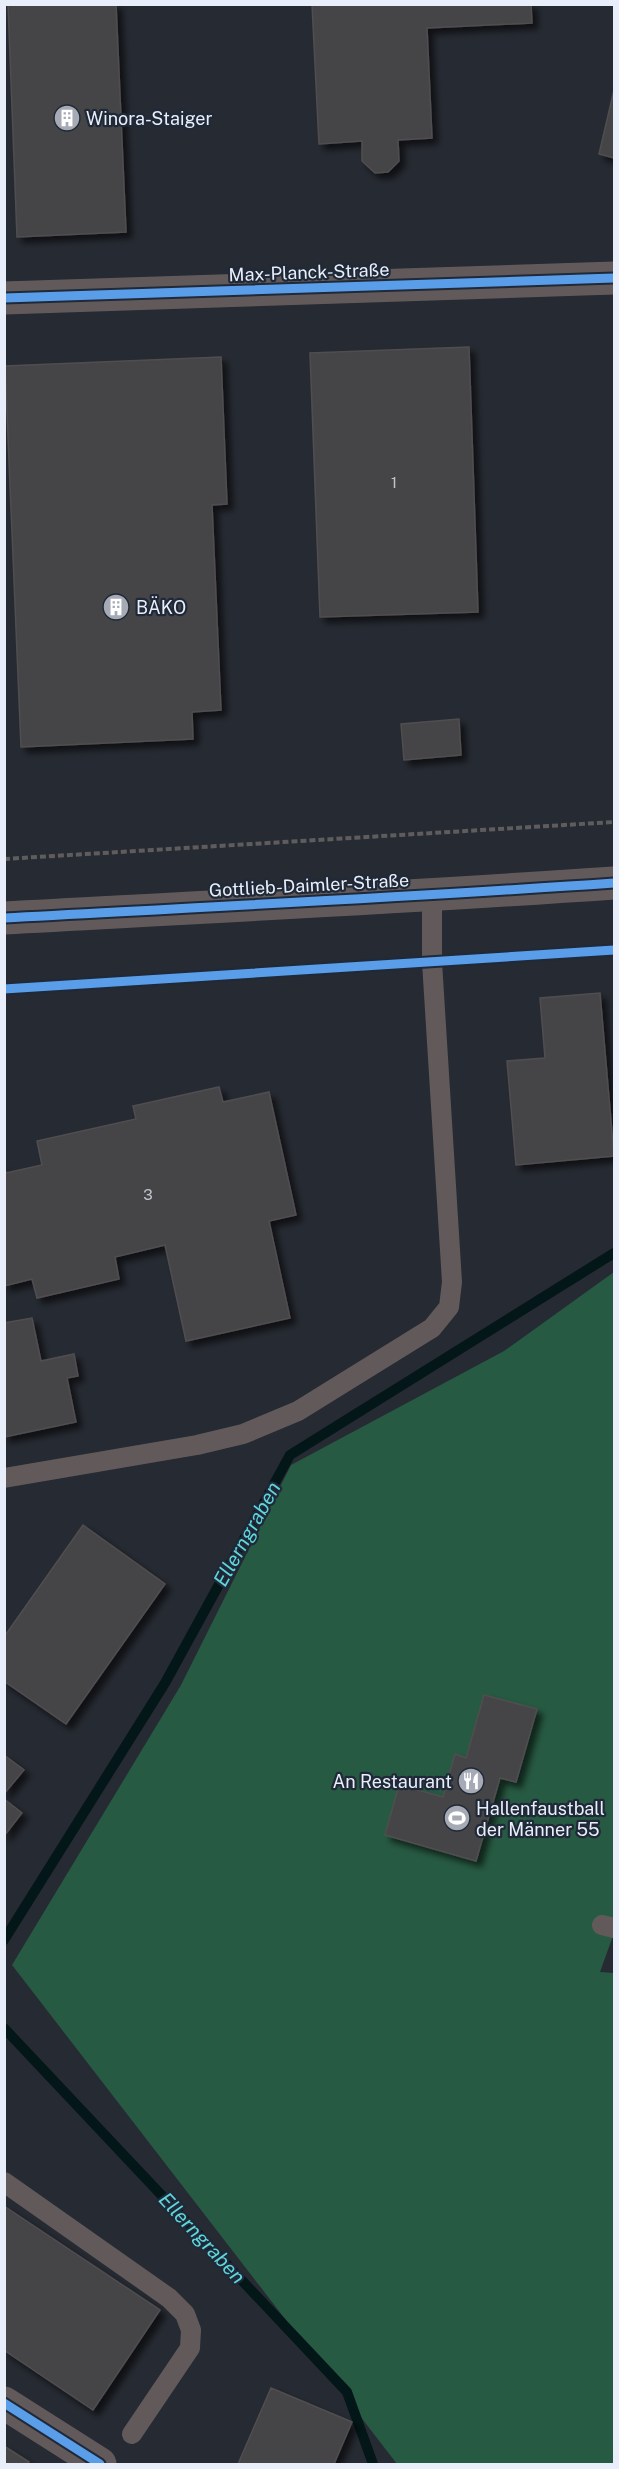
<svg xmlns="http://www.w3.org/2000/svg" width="619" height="2469" font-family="'Public Sans',sans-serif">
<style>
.forest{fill:#275a42}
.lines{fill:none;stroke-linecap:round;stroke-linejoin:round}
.stream{stroke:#031618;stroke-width:10}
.building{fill:#454447;stroke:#504e50;stroke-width:1.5;filter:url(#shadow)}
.path{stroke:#5f5c5e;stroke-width:4;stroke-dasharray:6 3;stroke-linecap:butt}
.service{stroke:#625a5a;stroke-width:20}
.minor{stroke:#625a5a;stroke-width:33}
.cycleway-casing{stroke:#202938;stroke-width:13}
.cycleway{stroke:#5a9eea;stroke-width:9}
.labels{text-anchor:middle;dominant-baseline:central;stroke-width:4.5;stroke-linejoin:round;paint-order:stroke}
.number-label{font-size:15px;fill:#c0c4cd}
.poi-label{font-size:18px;fill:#e9effa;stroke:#202938;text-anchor:start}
.street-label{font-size:18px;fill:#e9effa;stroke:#202938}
.water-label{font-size:20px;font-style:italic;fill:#5ed6db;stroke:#202938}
</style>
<defs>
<filter id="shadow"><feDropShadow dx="5.5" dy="5.5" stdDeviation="3" flood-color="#0009"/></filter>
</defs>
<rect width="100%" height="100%" fill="#262a32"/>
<!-- forest -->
<path class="forest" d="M 614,1272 L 614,1933 L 600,1972 L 614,1973 L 614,2464 L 397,2464 L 12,1965 L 181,1685 L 291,1465 L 504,1351 Z"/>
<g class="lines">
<!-- stream -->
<path class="stream" d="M 4,1940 L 165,1683 L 290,1455 L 614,1253
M 4,2028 L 347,2392 L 373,2464"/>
</g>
<!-- building -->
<path class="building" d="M 8,4 L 116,4 L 126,232 L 17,237 Z
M 312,4 L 531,4 L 532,23 L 427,28 L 432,138 L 398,140 L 399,161 L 388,172 L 375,173 L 362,161 L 362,141 L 319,144 Z
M 614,90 L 614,158 L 599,154 Z
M 469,347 L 478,612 L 320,617 L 310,353 Z
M 221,357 L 227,504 L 212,505 L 221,710 L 192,712 L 193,739 L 21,747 L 5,366 Z
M 459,719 L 461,755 L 404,760 L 401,724 Z
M 600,993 L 614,1156 L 516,1165 L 507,1061 L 545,1058 L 540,998 Z
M 219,1087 L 223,1102 L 269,1092 L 296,1215 L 269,1221 L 290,1318 L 186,1341 L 165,1245 L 115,1257 L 119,1279 L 37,1298 L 32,1279 L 4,1286 L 4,1165 L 6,1173 L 42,1165 L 37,1141 L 136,1119 L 133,1106 Z
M 32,1318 L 41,1361 L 74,1354 L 78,1376 L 67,1378 L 76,1422 L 4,1437 L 4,1323 Z
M 83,1525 L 165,1584 L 66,1724 L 4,1681 L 4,1637 Z
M 484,1695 L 537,1709 L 516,1782 L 500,1778 L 476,1861 L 385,1835 L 399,1785 L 443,1797 L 455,1754 L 466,1758 Z
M 4,1755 L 24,1770 L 4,1794 Z
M 4,1799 L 22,1813 L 4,1836 Z
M 4,2206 L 160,2310 L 93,2410 L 4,2350 Z
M 271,2388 L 352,2422 L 334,2464 L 238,2464 Z
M 4,2446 L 29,2462 L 27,2464 L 4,2464 Z"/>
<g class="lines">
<!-- path -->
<path class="path" d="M 4,859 L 614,822"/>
<!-- service -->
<path class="service" d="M 4,1478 L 197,1445 L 243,1434 L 298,1411 L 432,1328 L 449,1307 L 452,1282 L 432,962 L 432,896
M 602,1925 L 614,1928
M 4,2182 L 169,2298 L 185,2314 L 191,2330 L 190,2348 L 132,2434"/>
<!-- minor -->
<path class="minor" d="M 4,298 L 614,278
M 4,918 C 208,907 411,897 614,883
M 4,2403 L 100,2464"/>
<defs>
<path id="cycleway" d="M 4,298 L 614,278
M 4,918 C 208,907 411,897 614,883
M 4,989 L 614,950
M 4,2403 L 100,2464"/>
</defs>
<!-- cycleway casing -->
<use href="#cycleway" class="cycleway-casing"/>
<!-- cycleway -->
<use href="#cycleway" class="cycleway"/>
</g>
<!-- icons -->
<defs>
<symbol id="building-disc" viewBox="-11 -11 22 22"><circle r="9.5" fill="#a5aab4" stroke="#202938"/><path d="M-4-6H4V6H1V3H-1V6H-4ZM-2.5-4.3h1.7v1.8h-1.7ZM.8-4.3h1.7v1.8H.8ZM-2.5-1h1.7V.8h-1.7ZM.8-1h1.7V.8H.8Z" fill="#fff"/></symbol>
<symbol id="restaurant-disc" viewBox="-11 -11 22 22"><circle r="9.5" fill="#a5aab4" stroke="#202938"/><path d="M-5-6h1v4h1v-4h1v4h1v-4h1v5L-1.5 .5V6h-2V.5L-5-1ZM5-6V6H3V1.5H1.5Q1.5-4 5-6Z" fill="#fff"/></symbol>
<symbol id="stadium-disc" viewBox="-11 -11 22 22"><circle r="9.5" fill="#a5aab4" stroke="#202938"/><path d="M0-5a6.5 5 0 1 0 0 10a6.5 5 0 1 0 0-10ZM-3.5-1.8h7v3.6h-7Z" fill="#fff"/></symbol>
</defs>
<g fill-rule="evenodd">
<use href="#building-disc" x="52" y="103" width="30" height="30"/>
<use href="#building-disc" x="101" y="592" width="30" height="30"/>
<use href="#restaurant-disc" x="456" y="1766" width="30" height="30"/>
<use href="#stadium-disc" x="442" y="1803" width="30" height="30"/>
</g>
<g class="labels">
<!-- number labels -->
<g class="number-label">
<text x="394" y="482">1</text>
<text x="148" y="1194">3</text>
</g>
<!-- poi labels -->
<g class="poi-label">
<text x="86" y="118">Winora-Staiger</text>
<text x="136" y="607">BÄKO</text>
<text x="452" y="1781" text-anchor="end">An Restaurant</text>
<text x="476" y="1808">Hallenfaustball<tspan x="476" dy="21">der Männer 55</tspan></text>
</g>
<!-- street labels -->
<g class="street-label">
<text transform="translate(309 272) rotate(-2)">Max-Planck-Straße</text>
<text transform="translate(309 885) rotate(-3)">Gottlieb-Daimler-Straße</text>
</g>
<!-- water labels -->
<g class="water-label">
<text transform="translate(247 1534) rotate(-61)">Ellerngraben</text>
<text transform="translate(202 2238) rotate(47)">Ellerngraben</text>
</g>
</g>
<!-- border -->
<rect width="619" height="2469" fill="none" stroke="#e9effa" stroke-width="12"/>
</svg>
